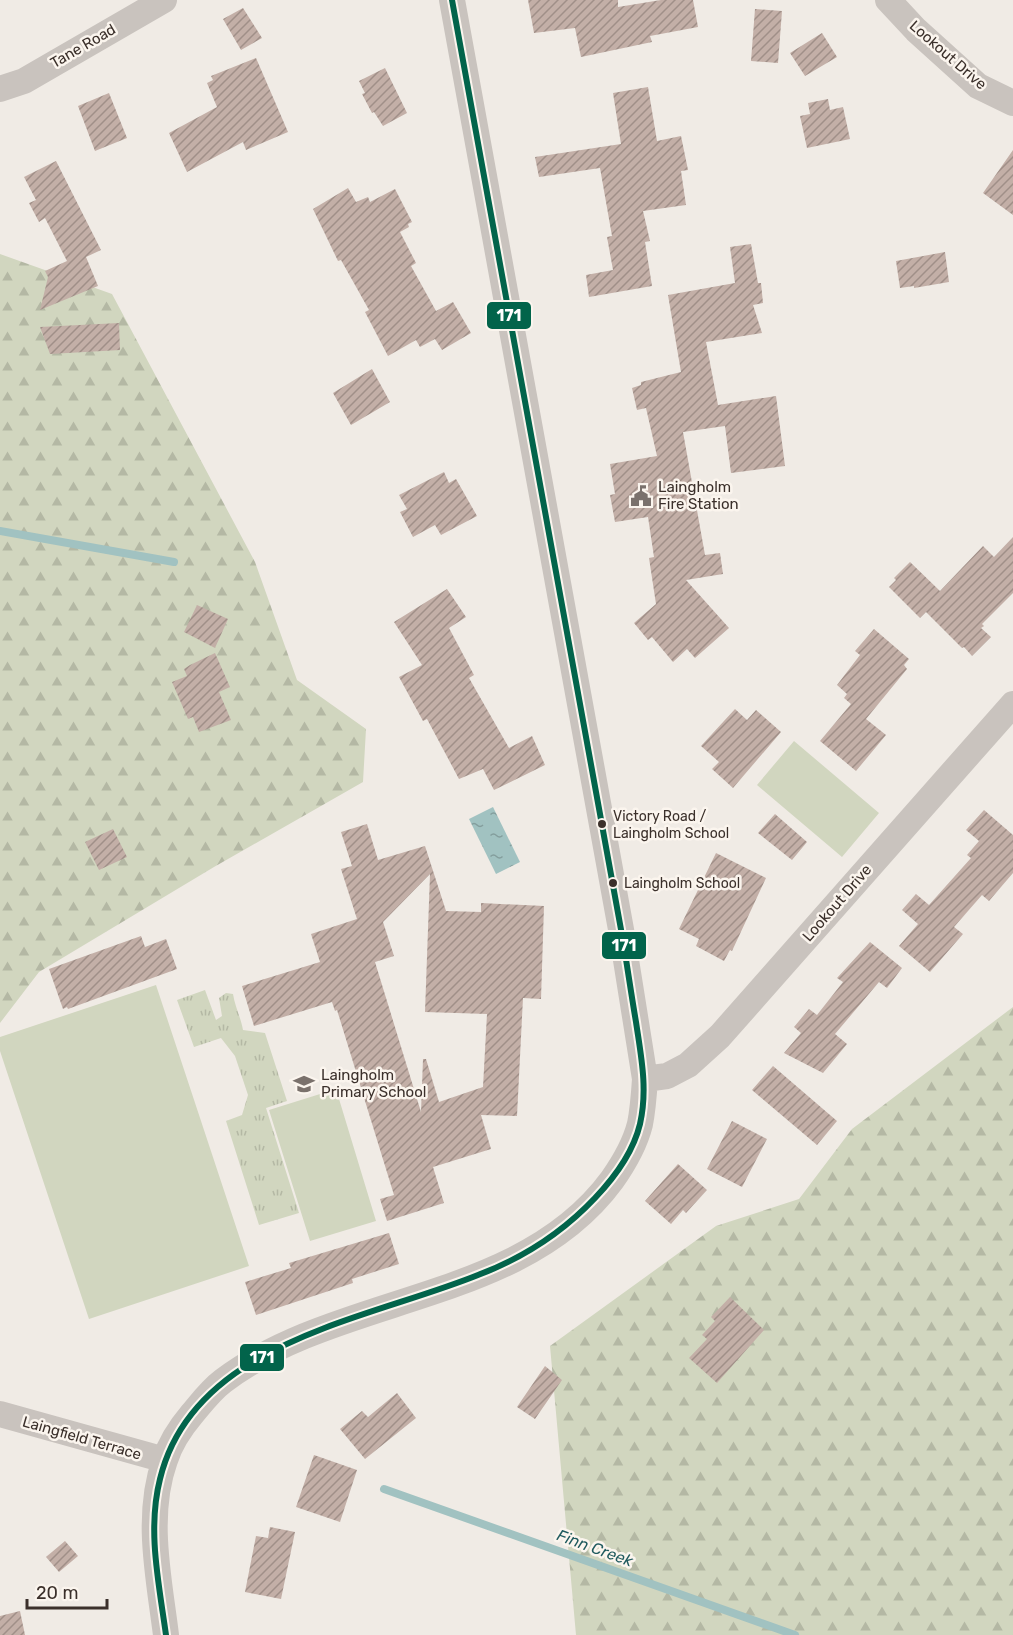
<svg xmlns="http://www.w3.org/2000/svg" width="1013" height="1635" font-family="Rubik,sans-serif">
<style>
.grass{fill:#d1d6bf}
.forest{fill:url(#forest-firs)}
.park{fill:url(#park-tufts)}
.water{fill:url(#water-ripples)}
.lines{fill:none;stroke-linecap:round;stroke-linejoin:round}
.stream{stroke:#a1c2c1;stroke-width:8}
.building{fill:url(#building-hatch);fill-rule:evenodd}
.minor{stroke:#c9c3be;stroke-width:26}
.bus-1-casing{stroke:#fbf5ee;stroke-width:10}
.bus-1{stroke:#02644b;stroke-width:6}
.bus-dot{fill:#3b302b;stroke:#fbf5ee;stroke-width:2}
.labels{text-anchor:middle;dominant-baseline:central;stroke-width:5;stroke-linejoin:round;paint-order:stroke}
.bus-label{font-size:14px;fill:#3b302b;stroke:#fbf5ee;text-anchor:start}
.street-label{font-size:15px;fill:#3b302b;stroke:#fbf5ee}
.poi-label{font-size:15px;fill:#3b302b;stroke:#fbf5ee;text-anchor:start}
.water-label{font-size:16px;font-style:italic;fill:#1f5a5e;stroke:#fbf5ee}
.line-badge{stroke:#fbf5ee;stroke-width:2}
.badge-label{font-size:16px;text-anchor:middle;font-weight:bold;fill:#fff}
</style>
<defs>
<pattern id="forest-firs" width="22" height="20" patternUnits="userSpaceOnUse" patternTransform="scale(1.5)"><rect width="22" height="20" fill="#d1d6bf"/><path d="M5 1l3.5 6h-7zM16 11l3.5 6h-7z" fill="#b4b8a4"/></pattern>
<pattern id="park-tufts" width="24" height="20" patternUnits="userSpaceOnUse" patternTransform="scale(1.5)"><rect width="24" height="20" fill="#d1d6bf"/><path d="M3 7l-1-3M5 7V3M7 7l1-3M15 17l-1-3M17 17v-4M19 17l1-3" fill="none" stroke="#b4b8a4"/></pattern>
<pattern id="water-ripples" width="26" height="14" patternUnits="userSpaceOnUse" patternTransform="scale(1.5)"><rect width="26" height="14" fill="#a1c2c1"/><path d="M2 4q2-2 4 0t4 0M15 11q2-2 4 0t4 0" fill="none" stroke="#849e9d"/></pattern>
<pattern id="building-hatch" width="6" height="6" patternUnits="userSpaceOnUse" patternTransform="scale(1.5)"><rect width="6" height="6" fill="#c3afa7"/><path d="M-1 1l2-2M0 6l6-6M5 7l2-2" fill="none" stroke="#a08f88"/></pattern>
</defs>
<rect width="100%" height="100%" fill="#f0ebe5"/>
<!-- grass -->
<path class="grass" d="M 794,741 L 879,813 L 842,857 L 757,785 Z
M 156,985 L 249,1266 L 89,1319 L 0,1051 L 0,1037 Z
M 336,1089 L 376,1221 L 310,1241 L 269,1110 Z"/>
<!-- forest -->
<path class="forest" d="M 0,254 L 112,294 L 255,562 L 297,680 L 366,729 L 363,782 L 214,867 L 39,972 L 0,1023 Z
M 1013,1007 L 1013,1635 L 576,1635 L 550,1346 L 716,1226 L 799,1199 L 852,1129 Z"/>
<!-- park -->
<path class="park" d="M 205,990 L 216,1020 L 222,1016 L 219,998 L 226,993 L 233,994 C 235,1007 241,1018 243,1030 L 265,1033 L 287,1101 L 266,1108 L 299,1213 L 259,1225 L 226,1121 L 242,1115 L 248,1095 L 235,1056 L 221,1038 L 194,1047 L 177,1000 Z"/>
<!-- water -->
<path class="water" d="M 493,807 L 520,862 L 496,874 L 469,819 Z"/>
<g class="lines">
<!-- stream -->
<path class="stream" d="M 0,531 L 174,562
M 384,1489 L 795,1635"/>
</g>
<!-- building -->
<path class="building" d="M 528,0 L 618,0 L 618,7 L 661,0 L 693,0 L 698,27 L 650,36 L 652,42 L 581,57 L 575,28 L 534,33 Z
M 243,8 L 262,38 L 241,50 L 223,19 Z
M 755,9 L 782,11 L 778,63 L 751,61 Z
M 822,33 L 837,57 L 805,76 L 790,53 Z
M 256,58 L 288,132 L 246,150 L 243,142 L 187,172 L 169,133 L 217,107 L 207,83 L 213,80 L 211,76 Z
M 385,68 L 407,113 L 383,126 L 374,112 L 372,113 L 362,94 L 365,93 L 359,81 Z
M 648,87 L 657,141 L 681,136 L 688,170 L 681,171 L 686,205 L 643,211 L 650,241 L 645,242 L 652,286 L 589,297 L 586,275 L 613,270 L 607,237 L 612,236 L 600,168 L 539,177 L 535,157 L 621,144 L 613,93 Z
M 109,93 L 127,138 L 95,151 L 78,106 Z
M 828,99 L 830,110 L 843,107 L 850,139 L 807,148 L 800,116 L 810,114 L 808,103 Z
M 1013,150 L 1013,215 L 983,193 Z
M 56,161 L 101,250 L 86,257 L 98,286 L 40,310 L 48,277 L 45,271 L 67,261 L 45,218 L 39,222 L 29,203 L 36,200 L 24,177 Z
M 348,188 L 356,202 L 368,197 L 370,202 L 395,189 L 412,222 L 408,224 L 409,227 L 400,232 L 416,263 L 411,266 L 436,311 L 453,302 L 471,333 L 442,350 L 435,339 L 420,347 L 416,340 L 388,356 L 365,312 L 369,310 L 341,260 L 338,261 L 313,209 Z
M 751,244 L 758,283 L 761,283 L 763,303 L 753,305 L 762,333 L 706,342 L 718,405 L 776,396 L 785,466 L 731,473 L 725,426 L 683,432 L 705,555 L 720,553 L 723,574 L 686,580 L 729,628 L 695,658 L 687,649 L 673,662 L 652,637 L 648,640 L 634,623 L 656,604 L 649,558 L 654,557 L 648,517 L 615,522 L 610,495 L 615,494 L 610,464 L 657,456 L 646,408 L 637,410 L 632,388 L 641,385 L 641,382 L 681,372 L 668,295 L 735,283 L 730,247 Z
M 945,252 L 949,282 L 914,288 L 914,286 L 900,288 L 896,261 Z
M 119,323 L 120,350 L 50,354 L 40,327 Z
M 372,369 L 390,402 L 351,425 L 333,393 Z
M 444,472 L 449,483 L 456,479 L 477,516 L 441,535 L 435,525 L 413,537 L 400,512 L 407,509 L 399,495 Z
M 1013,537 L 1013,593 L 982,624 L 984,626 L 981,628 L 991,637 L 972,656 L 964,647 L 962,648 L 926,612 L 920,618 L 889,587 L 896,580 L 894,578 L 910,562 L 940,591 L 983,546 L 994,557 Z
M 447,589 L 466,617 L 449,628 L 474,675 L 469,678 L 509,748 L 532,736 L 545,765 L 494,790 L 483,769 L 459,779 L 427,719 L 423,721 L 399,677 L 422,665 L 394,622 Z
M 197,605 L 228,619 L 215,648 L 184,632 Z
M 874,629 L 909,659 L 904,665 L 907,669 L 866,719 L 886,735 L 856,771 L 820,741 L 851,704 L 844,698 L 847,694 L 837,685 L 860,655 L 855,651 Z
M 215,653 L 230,687 L 219,692 L 231,720 L 199,732 L 193,717 L 188,719 L 172,682 L 187,676 L 184,669 L 190,665 Z
M 735,709 L 747,720 L 756,710 L 781,732 L 733,788 L 712,769 L 719,762 L 701,746 Z
M 984,810 L 1013,835 L 1013,873 L 989,901 L 982,895 L 954,927 L 963,934 L 930,972 L 899,946 L 918,924 L 902,910 L 916,894 L 929,905 L 971,858 L 967,855 L 979,841 L 966,830 Z
M 775,814 L 807,842 L 792,860 L 758,833 Z
M 367,824 L 378,860 L 425,846 L 446,911 L 481,912 L 481,903 L 544,906 L 541,999 L 523,998 L 517,1116 L 481,1115 L 491,1149 L 433,1167 L 444,1203 L 387,1221 L 380,1199 L 394,1195 L 337,1010 L 335,1011 L 332,1002 L 254,1026 L 242,986 L 320,962 L 311,934 L 357,919 L 341,869 L 352,866 L 341,832 ZM 430,874 L 425,1012 L 487,1014 L 483,1087 L 439,1102 L 426,1059 L 423,1059 L 421,1112 L 375,962 L 394,956 L 383,922 Z
M 113,829 L 127,857 L 99,870 L 85,842 Z
M 716,853 L 766,878 L 732,951 L 730,950 L 724,961 L 696,946 L 699,939 L 679,929 Z
M 141,936 L 145,947 L 166,939 L 177,969 L 68,1009 L 67,1007 L 63,1009 L 49,969 Z
M 870,942 L 902,968 L 887,988 L 879,982 L 835,1034 L 847,1044 L 823,1073 L 784,1053 L 801,1033 L 794,1027 L 809,1009 L 817,1015 L 843,982 L 837,978 Z
M 773,1066 L 837,1121 L 817,1145 L 752,1090 Z
M 732,1121 L 767,1139 L 742,1187 L 707,1169 Z
M 678,1164 L 707,1190 L 686,1213 L 683,1210 L 671,1224 L 645,1201 Z
M 389,1233 L 399,1264 L 352,1279 L 353,1283 L 256,1315 L 245,1282 L 291,1268 L 289,1263 Z
M 730,1297 L 764,1330 L 717,1383 L 689,1358 L 707,1339 L 702,1335 L 715,1321 L 711,1317 Z
M 545,1366 L 562,1380 L 535,1419 L 517,1407 Z
M 397,1393 L 416,1418 L 365,1459 L 340,1429 L 362,1411 L 368,1417 Z
M 314,1455 L 357,1470 L 340,1522 L 296,1507 Z
M 270,1527 L 295,1532 L 281,1599 L 245,1592 L 256,1536 L 268,1538 Z
M 65,1541 L 78,1556 L 59,1572 L 46,1557 Z
M 20,1611 L 25,1635 L 0,1635 L 0,1616 Z"/>
<g class="lines">
<!-- minor -->
<path class="minor" d="M 888,0 L 916,30 L 978,86 L 1013,103
M 0,89 L 24,81 L 164,0
M 645,1079 L 667,1076 L 688,1065 L 720,1036 L 1013,704
M 0,1414 L 165,1460
M 166,1635 C 159,1578 145,1516 165,1460 C 170,1444 181,1427 192,1414 C 202,1402 211,1390 223,1381 C 339,1293 521,1304 612,1180 C 624,1163 635,1144 640,1124 C 643,1109 644,1094 645,1079 L 622,935 L 452,0"/>
<defs>
<path id="bus-1" d="M 166,1635 C 159,1584 147,1530 160,1479 C 193,1342 367,1320 478,1275 C 523,1258 562,1233 595,1198 C 615,1177 633,1153 640,1124 C 648,1089 641,1056 636,1022 C 631,993 627,964 622,935 L 452,0"/>
</defs>
<!-- bus-1 casing -->
<use href="#bus-1" class="bus-1-casing"/>
<!-- bus-1 -->
<use href="#bus-1" class="bus-1"/>
</g>
<!-- icons -->
<defs>
<symbol id="civic-bare" viewBox="-9 -9 18 18"><path d="M-.6-6.5H3V-4.5H.6V-3L4-1V1h2V6H-6V1h2V-1L-.6-3ZM-1.2 2.5V6h2.4V2.5Z" fill="#7a716c" stroke="#fbf5ee" stroke-width="2.5" paint-order="stroke"/></symbol>
<symbol id="school-bare" viewBox="-9 -9 18 18"><path d="M0-5L7-2L0 1L-7-2ZM-4 1L0 2.5L4 1V4Q0 6-4 4Z" fill="#7a716c" stroke="#fbf5ee" stroke-width="2.5" paint-order="stroke"/></symbol>
</defs>
<g fill-rule="evenodd">
<use href="#civic-bare" x="626" y="481" width="30" height="30"/>
<use href="#school-bare" x="289" y="1069" width="30" height="30"/>
</g>
<!-- markers -->
<g class="bus-dot">
<circle cx="602" cy="824" r="5"/>
<circle cx="613" cy="883" r="5"/>
</g>
<g class="labels">
<!-- bus labels -->
<g class="bus-label">
<text x="613" y="816">Victory Road /<tspan x="613" dy="17">Laingholm School</tspan></text>
<text x="624" y="883">Laingholm School</text>
</g>
<!-- street labels -->
<g class="street-label">
<text transform="translate(83 46) rotate(-30)">Tane Road</text>
<text transform="translate(948 55) rotate(41)">Lookout Drive</text>
<text transform="translate(837 903) rotate(-49)">Lookout Drive</text>
<text transform="translate(82 1438) rotate(16)">Laingfield Terrace</text>
</g>
<!-- poi labels -->
<g class="poi-label">
<text x="658" y="487">Laingholm<tspan x="658" dy="17">Fire Station</tspan></text>
<text x="321" y="1075">Laingholm<tspan x="321" dy="17">Primary School</tspan></text>
</g>
<!-- water labels -->
<g class="water-label">
<text transform="translate(595 1548) rotate(20)">Finn Creek</text>
</g>
</g>
<g class="line-badge">
<rect x="486" y="301" width="46" height="29" rx="6" fill="#02644b"/>
<rect x="601" y="931" width="46" height="29" rx="6" fill="#02644b"/>
<rect x="239" y="1343" width="46" height="29" rx="6" fill="#02644b"/>
</g>
<g class="badge-label">
<text x="509" y="321">171</text>
<text x="624" y="951">171</text>
<text x="262" y="1363">171</text>
</g>
<!-- scale -->
<path d="M27 1599v9h80v-9" fill="none" stroke="#3b302b" stroke-width="3"/>
<text x="36" y="1599" font-size="18" fill="#3b302b" stroke="#fbf5ee" stroke-width="4.5" paint-order="stroke">20 m</text>
</svg>
